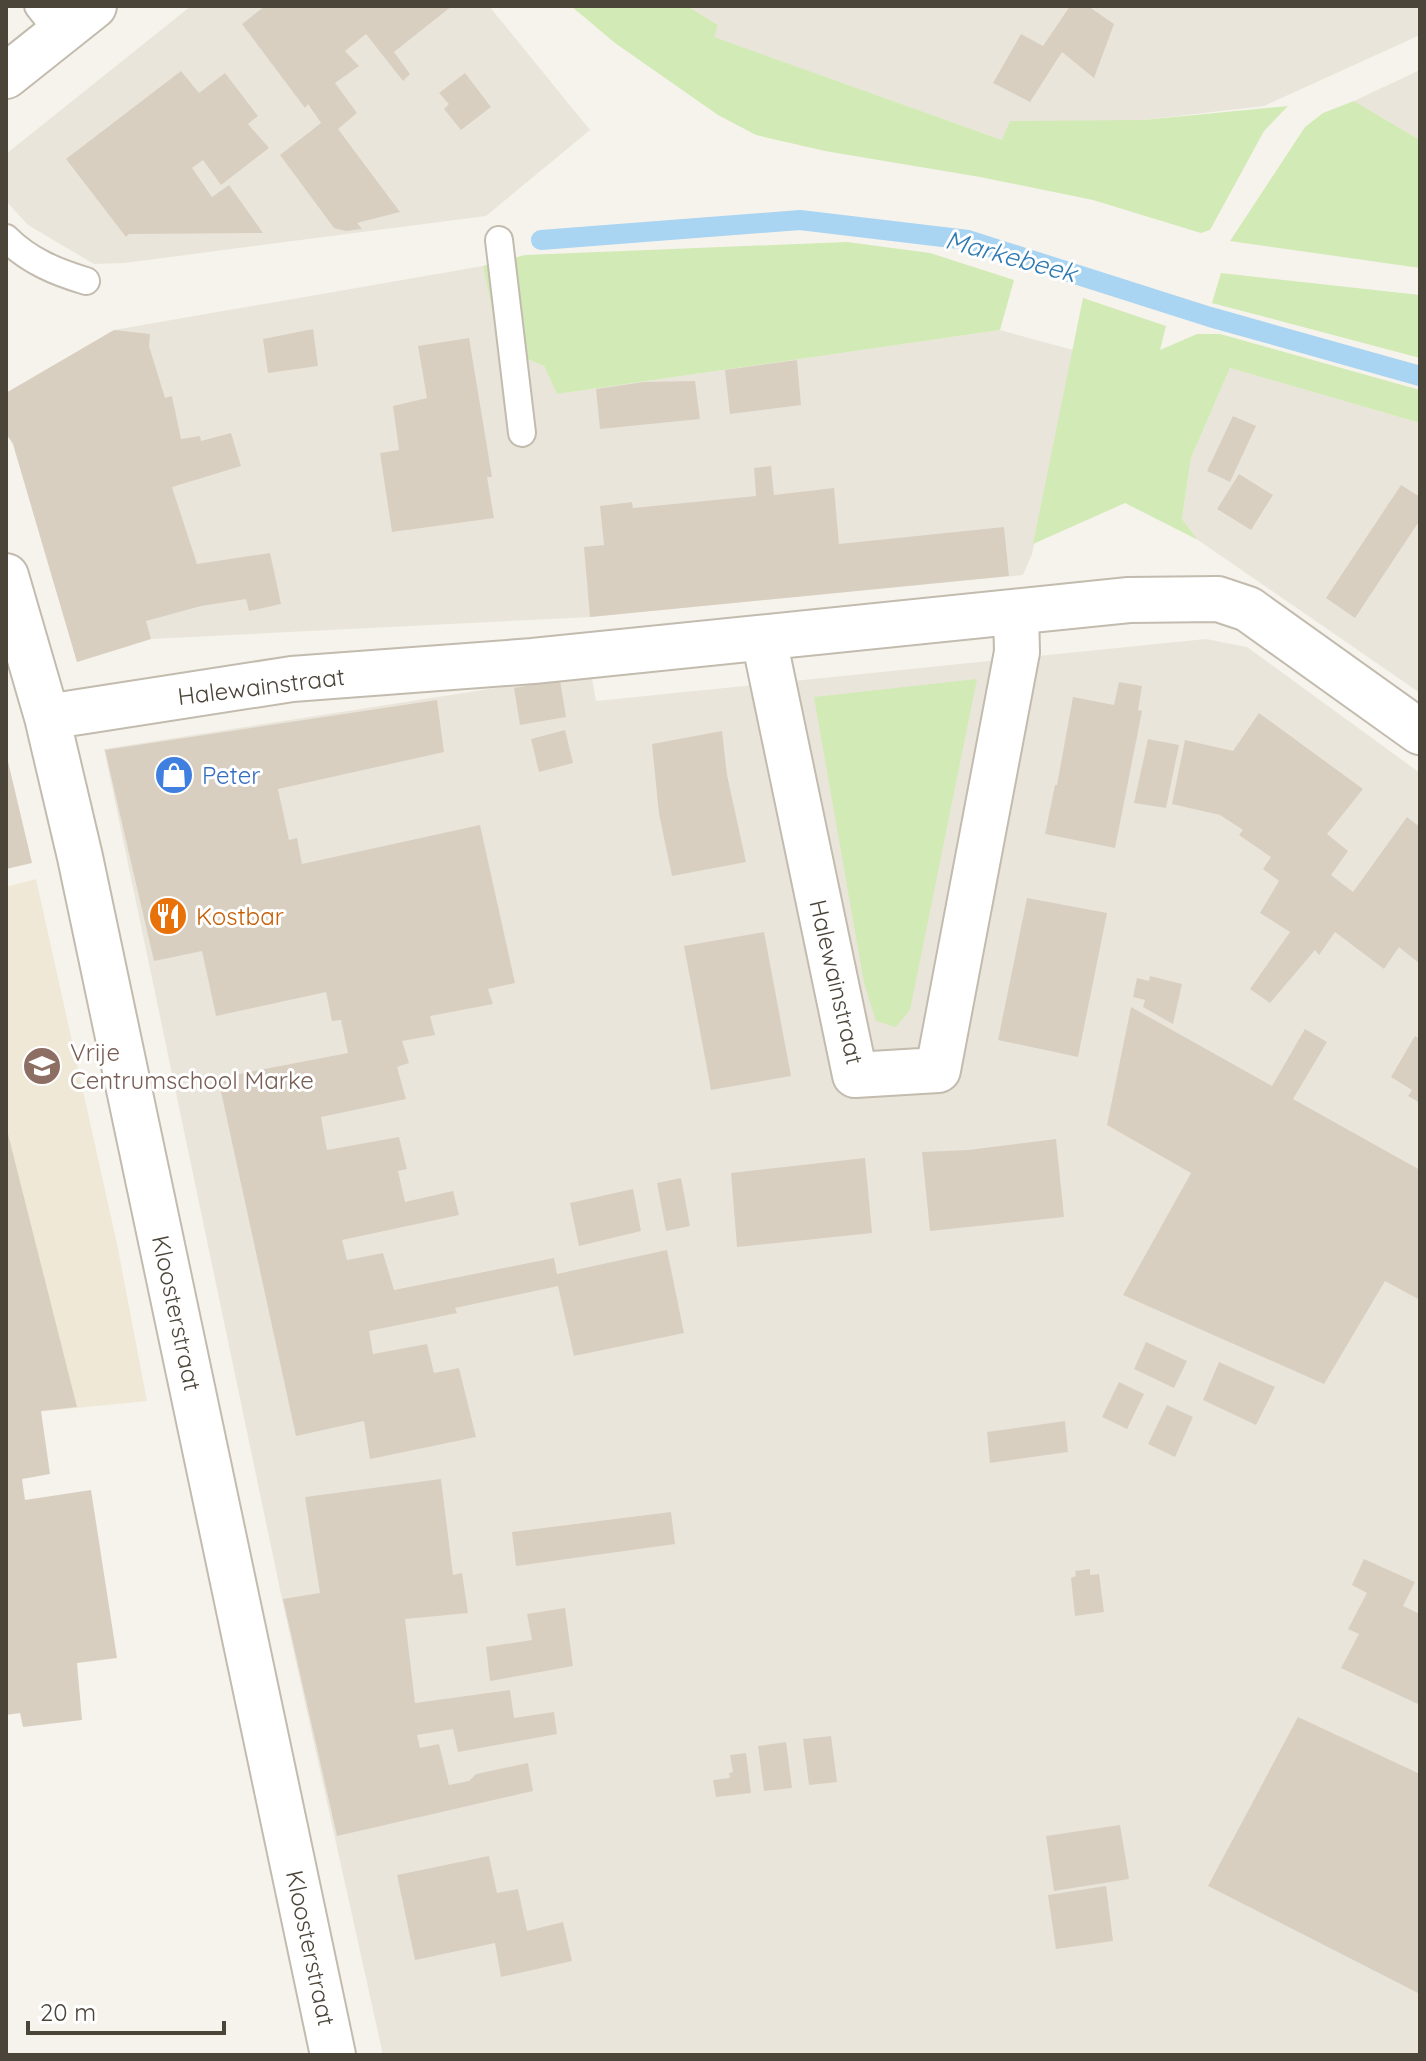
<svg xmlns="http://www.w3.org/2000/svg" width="1426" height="2061" font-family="Quicksand,sans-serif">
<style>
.residential{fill:#eae5da}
.education{fill:#efe8d6}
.green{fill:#d2eab5}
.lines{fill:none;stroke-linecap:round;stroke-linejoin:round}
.stream{stroke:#a9d4f2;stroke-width:20}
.building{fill:#d8cfc1}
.service-casing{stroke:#c2bbae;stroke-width:30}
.minor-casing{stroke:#c2bbae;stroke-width:48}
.service{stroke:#fff;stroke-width:26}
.minor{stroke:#fff;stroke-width:44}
.labels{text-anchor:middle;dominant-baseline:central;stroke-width:6;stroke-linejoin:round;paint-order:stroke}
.street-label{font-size:24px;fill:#4b4439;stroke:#fff}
.shop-label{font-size:24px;fill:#366cbe;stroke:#fff;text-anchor:start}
.food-label{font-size:24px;fill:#c56008;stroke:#fff;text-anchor:start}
.education-label{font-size:24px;fill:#785e54;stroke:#fff;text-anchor:start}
.water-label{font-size:26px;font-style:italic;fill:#2e7ab2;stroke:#fff}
</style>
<rect width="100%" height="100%" fill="#f6f3ec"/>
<!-- residential -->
<path class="residential" d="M 191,6 L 489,6 L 590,130 L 486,216 L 124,263 L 94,264 L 28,225 L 6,201 L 6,154 Z
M 687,6 L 1420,6 L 1420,35 L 1264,106 L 1143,120 L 1002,140 L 713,37 L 718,25 Z
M 1420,70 L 1420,140 L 1354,101 Z
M 483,266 L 500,348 L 544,366 L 557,394 L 1000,330 L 1073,350 L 1032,554 L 1023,575 L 590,617 L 151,639 L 77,662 L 13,444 L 6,433 L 6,393 L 114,330 Z
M 1230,368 L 1420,423 L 1420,693 L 1198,540 L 1182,519 L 1191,458 Z
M 1206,639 L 1247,647 L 1420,773 L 1420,2055 L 383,2055 L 282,1599 L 104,749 L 591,673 L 596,701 Z"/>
<!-- education -->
<path class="education" d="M 36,879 L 117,1244 L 147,1401 L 6,1415 L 6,887 Z"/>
<!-- green -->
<path class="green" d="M 571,6 L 687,6 L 718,25 L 714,37 L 1002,140 L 1010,121 L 1143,120 L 1288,106 L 1264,131 L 1210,230 L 1201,233 L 1093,200 L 980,177 L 825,151 L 756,135 L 718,115 L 615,43 Z
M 1354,101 L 1420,140 L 1420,268 L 1230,241 L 1305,127 L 1323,113 Z
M 847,242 L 930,253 L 1014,280 L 1000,330 L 557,394 L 544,366 L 500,348 L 483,266 L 525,255 Z
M 1221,273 L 1420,295 L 1420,358 L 1212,303 Z
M 1083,298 L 1166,326 L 1160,350 L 1197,334 L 1220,334 L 1420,390 L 1420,423 L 1230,368 L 1191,458 L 1182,519 L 1198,540 L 1125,503 L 1033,544 Z
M 977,679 L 910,1010 L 896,1027 L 876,1021 L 864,983 L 814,697 Z"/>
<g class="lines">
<!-- stream -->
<path class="stream" d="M 541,240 L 800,220 L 968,240 L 1210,317 L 1420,376"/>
</g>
<!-- building -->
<path class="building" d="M 265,6 L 452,6 L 394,52 L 410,74 L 403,81 L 366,34 L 345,51 L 359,66 L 335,83 L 357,113 L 338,129 L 400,212 L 357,223 L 362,229 L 346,231 L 334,228 L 280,155 L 321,123 L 308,104 L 305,108 L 242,24 Z
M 1070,6 L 1088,6 L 1114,24 L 1094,78 L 1062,52 L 1030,102 L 993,83 L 1021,34 L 1043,46 Z
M 181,71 L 199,93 L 225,73 L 258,116 L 248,124 L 269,148 L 221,185 L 203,160 L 192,168 L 212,197 L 229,185 L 263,233 L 129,234 L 126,237 L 66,159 Z
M 465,73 L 491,107 L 461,130 L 444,109 L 449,104 L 439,93 Z
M 313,329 L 318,366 L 268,373 L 263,339 Z
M 114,330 L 150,334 L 149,346 L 165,398 L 172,396 L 181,439 L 200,436 L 201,441 L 231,433 L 241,466 L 172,487 L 197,564 L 270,553 L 281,604 L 249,611 L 246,599 L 201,606 L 146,621 L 151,639 L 77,662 L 13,444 L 6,433 L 6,393 Z
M 469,338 L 492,477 L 487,477 L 494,518 L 392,532 L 380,453 L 399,450 L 393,406 L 427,398 L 418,346 Z
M 797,360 L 801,405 L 730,414 L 725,370 Z
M 695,381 L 700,419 L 600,429 L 596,389 L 644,382 Z
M 1233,416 L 1256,426 L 1230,482 L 1207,471 Z
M 771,466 L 774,495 L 834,488 L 839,544 L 1004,527 L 1009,576 L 590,617 L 584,547 L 604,545 L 600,506 L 632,502 L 633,508 L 756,496 L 754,468 Z
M 1239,474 L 1273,495 L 1251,530 L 1217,509 Z
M 1401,485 L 1420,497 L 1420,520 L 1355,618 L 1326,598 Z
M 560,680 L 566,717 L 520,725 L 514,688 Z
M 1119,682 L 1142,686 L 1138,710 L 1142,711 L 1115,848 L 1045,834 L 1055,785 L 1057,785 L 1073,697 L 1114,705 Z
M 437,700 L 444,752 L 278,789 L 289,840 L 297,838 L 302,864 L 480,825 L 515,983 L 488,989 L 493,1004 L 430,1016 L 435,1035 L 402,1041 L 409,1063 L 397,1067 L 406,1099 L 321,1117 L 327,1150 L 399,1137 L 407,1169 L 398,1171 L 405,1202 L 453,1191 L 459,1215 L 342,1240 L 347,1260 L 383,1253 L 394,1290 L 554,1258 L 557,1274 L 667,1250 L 684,1333 L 574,1356 L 558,1286 L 455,1308 L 457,1313 L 369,1331 L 373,1354 L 427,1344 L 434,1373 L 459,1368 L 476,1437 L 370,1459 L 364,1421 L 296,1436 L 218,1078 L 348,1053 L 341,1020 L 332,1021 L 326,992 L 216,1016 L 202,951 L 154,961 L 105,750 Z
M 1259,713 L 1363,789 L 1327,834 L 1348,851 L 1331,875 L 1353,892 L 1407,817 L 1420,827 L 1420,964 L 1399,947 L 1384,969 L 1335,932 L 1319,955 L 1315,950 L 1270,1003 L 1250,989 L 1290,932 L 1260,913 L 1279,881 L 1263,869 L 1271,857 L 1239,835 L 1243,830 L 1220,815 L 1172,804 L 1185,740 L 1233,751 Z
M 565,730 L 573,763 L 539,772 L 531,739 Z
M 722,731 L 727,775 L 746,862 L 672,876 L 659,814 L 652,744 Z
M 1148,739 L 1179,745 L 1166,808 L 1134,803 Z
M 6,753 L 32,863 L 6,869 Z
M 1027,898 L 1107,913 L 1078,1057 L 998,1040 Z
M 764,932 L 791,1076 L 711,1090 L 684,946 Z
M 1150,976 L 1182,984 L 1173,1024 L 1143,1007 L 1145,1000 L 1133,997 L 1137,978 L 1149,981 Z
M 1131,1007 L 1272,1086 L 1305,1029 L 1327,1042 L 1293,1099 L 1420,1170 L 1420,1300 L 1385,1281 L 1324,1384 L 1123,1295 L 1191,1173 L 1107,1125 Z
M 1415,1036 L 1420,1039 L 1420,1103 L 1408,1096 L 1412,1090 L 1391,1077 Z
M 6,1126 L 77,1407 L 41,1411 L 50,1474 L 22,1479 L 25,1500 L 91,1490 L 117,1658 L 77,1663 L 82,1720 L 23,1727 L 20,1713 L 6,1715 Z
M 1056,1139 L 1064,1217 L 930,1231 L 922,1152 L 968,1150 Z
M 865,1158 L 872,1233 L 737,1247 L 731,1173 Z
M 681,1178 L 690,1226 L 666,1231 L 657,1183 Z
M 633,1189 L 641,1231 L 579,1246 L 570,1203 Z
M 1146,1342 L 1187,1361 L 1174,1388 L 1134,1369 Z
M 1219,1362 L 1275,1387 L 1256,1425 L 1203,1400 Z
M 1119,1382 L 1144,1394 L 1127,1429 L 1102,1417 Z
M 1167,1405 L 1193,1417 L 1175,1457 L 1148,1444 Z
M 1065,1421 L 1068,1452 L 990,1463 L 987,1432 Z
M 441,1479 L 453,1575 L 462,1573 L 468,1613 L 405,1619 L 415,1703 L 510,1690 L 514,1718 L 554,1712 L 557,1734 L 458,1752 L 453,1729 L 417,1735 L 420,1748 L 439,1744 L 449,1785 L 469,1781 L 476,1774 L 528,1763 L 533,1791 L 337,1836 L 283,1599 L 320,1593 L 305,1497 Z
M 671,1512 L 675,1544 L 516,1566 L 512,1532 Z
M 1364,1559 L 1415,1582 L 1403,1606 L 1420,1614 L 1420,1705 L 1341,1668 L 1359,1634 L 1348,1629 L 1367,1593 L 1352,1585 Z
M 1090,1569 L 1090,1575 L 1099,1574 L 1104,1612 L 1075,1616 L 1071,1578 L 1076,1576 L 1075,1571 Z
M 565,1608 L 573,1666 L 490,1681 L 486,1647 L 532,1640 L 527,1614 Z
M 1298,1717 L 1420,1774 L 1420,1994 L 1208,1886 Z
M 831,1736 L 837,1782 L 809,1785 L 803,1739 Z
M 786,1742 L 792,1788 L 764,1791 L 758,1746 Z
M 746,1753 L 751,1793 L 716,1797 L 713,1780 L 730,1778 L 729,1773 L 733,1772 L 730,1755 Z
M 1120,1825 L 1129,1879 L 1054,1891 L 1046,1836 Z
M 489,1856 L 497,1893 L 518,1889 L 527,1931 L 563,1922 L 572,1961 L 501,1977 L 495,1943 L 415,1960 L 397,1875 Z
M 1106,1886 L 1113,1941 L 1056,1949 L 1048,1895 Z"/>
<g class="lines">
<defs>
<path id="service" d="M 38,6 L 60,34
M 6,238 C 29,261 56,272 86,281
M 499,240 L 522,433"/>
<path id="minor" d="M 6,76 L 94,6
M 6,576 L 47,717 L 80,857 L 333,2055
M 764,639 L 855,1075 L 938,1070 L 1017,652 L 1016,612
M 47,717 L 292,679 L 533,661 L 1129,600 L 1218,599 L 1248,609 L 1420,732"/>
</defs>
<!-- service casing -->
<use href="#service" class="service-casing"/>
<!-- minor casing -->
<use href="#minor" class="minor-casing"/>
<!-- service -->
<use href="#service" class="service"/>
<!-- minor -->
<use href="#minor" class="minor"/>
</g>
<!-- icons -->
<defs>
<symbol id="shop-disc" viewBox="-11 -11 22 22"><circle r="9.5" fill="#3f7fe0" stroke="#fff"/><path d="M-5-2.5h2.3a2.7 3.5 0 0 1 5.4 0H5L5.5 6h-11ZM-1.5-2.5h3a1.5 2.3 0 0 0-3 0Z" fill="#fff"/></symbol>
<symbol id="restaurant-disc" viewBox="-11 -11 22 22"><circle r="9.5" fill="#e8710a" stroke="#fff"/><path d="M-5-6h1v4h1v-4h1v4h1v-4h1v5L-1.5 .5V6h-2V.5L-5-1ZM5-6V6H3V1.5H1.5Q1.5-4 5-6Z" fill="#fff"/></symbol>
<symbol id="school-disc" viewBox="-11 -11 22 22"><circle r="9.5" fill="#8d6e63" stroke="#fff"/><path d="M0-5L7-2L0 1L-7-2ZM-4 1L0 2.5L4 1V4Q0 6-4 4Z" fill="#fff"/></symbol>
</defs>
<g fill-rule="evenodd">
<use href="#shop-disc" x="152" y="753" width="44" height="44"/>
<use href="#restaurant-disc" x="146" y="894" width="44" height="44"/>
<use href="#school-disc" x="20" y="1044" width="44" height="44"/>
</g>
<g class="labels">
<!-- street labels -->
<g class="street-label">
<text transform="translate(261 686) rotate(-7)">Halewainstraat</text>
<text transform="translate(837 982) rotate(77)">Halewainstraat</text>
<text transform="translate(177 1313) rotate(78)">Kloosterstraat</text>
<text transform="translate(311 1948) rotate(78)">Kloosterstraat</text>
</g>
<!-- shop labels -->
<g class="shop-label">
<text x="202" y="775">Peter</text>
</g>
<!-- food labels -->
<g class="food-label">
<text x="196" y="916">Kostbar</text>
</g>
<!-- education labels -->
<g class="education-label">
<text x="70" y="1052">Vrije<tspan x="70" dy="28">Centrumschool Marke</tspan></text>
</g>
<!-- water labels -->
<g class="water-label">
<text transform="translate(1011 256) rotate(15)">Markebeek</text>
</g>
</g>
<!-- border -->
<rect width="1426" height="2061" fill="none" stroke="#4b4439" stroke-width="16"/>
<!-- scale -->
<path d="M28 2021v12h196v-12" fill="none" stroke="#4b4439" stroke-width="4"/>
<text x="40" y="2021" font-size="24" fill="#4b4439" stroke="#ffffff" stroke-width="6" paint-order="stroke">20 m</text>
</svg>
